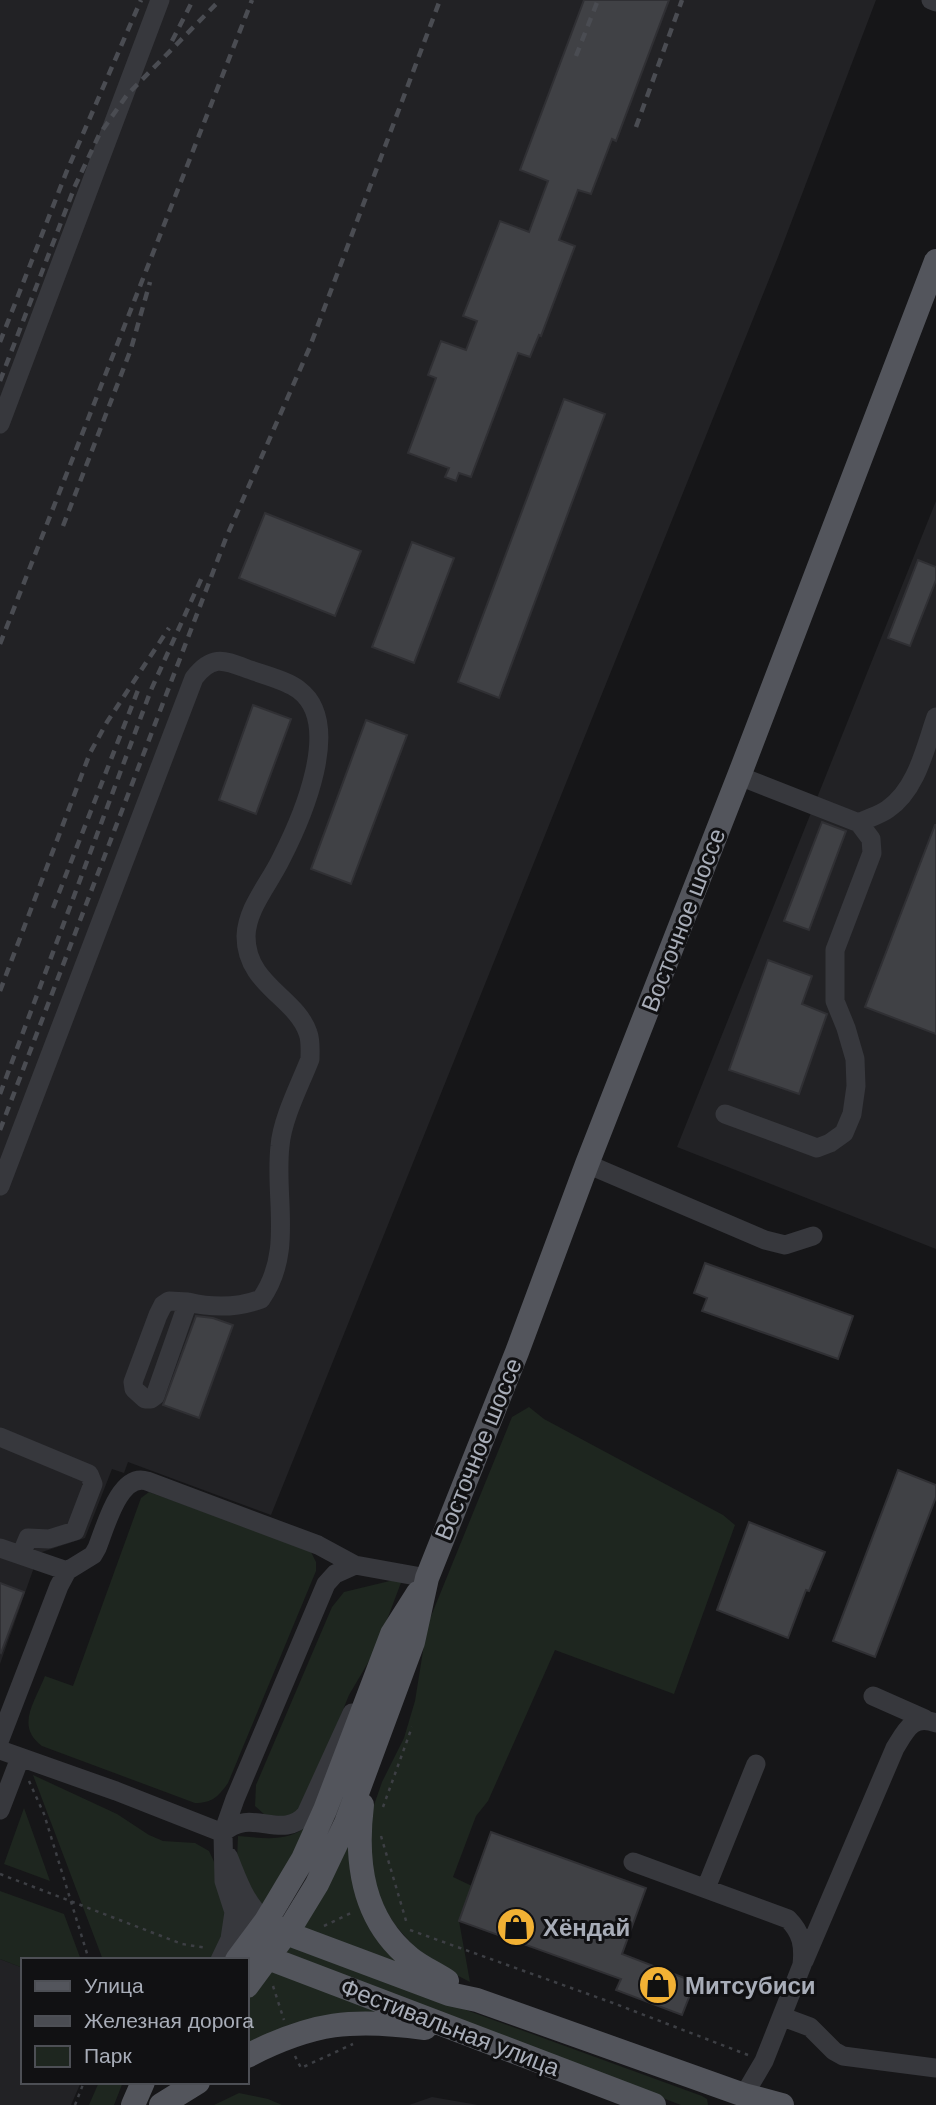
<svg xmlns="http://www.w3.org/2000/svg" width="936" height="2105" font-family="Arial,sans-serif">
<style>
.built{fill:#222225}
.green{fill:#1e261f}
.building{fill:#404145;stroke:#303034;stroke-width:2}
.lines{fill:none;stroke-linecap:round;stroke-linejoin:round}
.path{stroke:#3d3f44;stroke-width:2.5;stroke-dasharray:3.5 5;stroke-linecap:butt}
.minor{stroke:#37383d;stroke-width:19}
.major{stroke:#53555c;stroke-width:24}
.rail{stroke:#4a4c52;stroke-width:4.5;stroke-dasharray:9 7;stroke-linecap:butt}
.labels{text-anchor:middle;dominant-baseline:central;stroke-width:6;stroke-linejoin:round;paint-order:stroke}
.street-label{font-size:24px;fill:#a8adb8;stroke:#111113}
.poi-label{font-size:24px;font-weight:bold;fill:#a8adb8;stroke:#111113;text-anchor:start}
</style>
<rect width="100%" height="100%" fill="#161618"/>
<!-- built -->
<path class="built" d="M 0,0 L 876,0 L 778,257 L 271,1515 L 128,1462 L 124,1473 L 112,1469 L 85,1538 L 39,1553 L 0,1664 Z
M 936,501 L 936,1249 L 677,1147 Z
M 0,1959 L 23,1968 L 23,2082 L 81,2082 L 71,2105 L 0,2105 Z
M 432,2097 L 478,2105 L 409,2105 Z"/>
<!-- green -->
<path class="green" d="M 529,1407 L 544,1419 L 723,1515 L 735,1525 L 674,1694 L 555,1650 L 488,1801 L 476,1816 L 453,1877 L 472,1886 L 459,1921 L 470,1982 L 443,1968 L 417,1950 L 395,1925 L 382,1904 L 373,1875 L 369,1839 L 373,1808 L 382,1782 L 404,1738 L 415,1701 L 427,1626 L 512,1417 Z
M 149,1492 L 310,1550 L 316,1562 L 316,1571 L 228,1783 C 218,1797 212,1803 195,1803 L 42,1746 C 15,1726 35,1702 45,1676 L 73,1686 L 141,1498 Z
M 398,1579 L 402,1580 L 376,1649 L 349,1695 L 305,1803 L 293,1817 L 265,1815 L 255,1806 L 256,1785 L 332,1607 L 344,1592 Z
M 33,1775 L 117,1814 L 149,1835 L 163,1841 L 195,1843 L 209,1851 L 217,1868 L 227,1918 L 214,1960 L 103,1960 Z
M 24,1808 L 50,1881 L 4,1864 Z
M 308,1825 L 262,1910 L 237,1860 L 238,1836 C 263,1838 288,1843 308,1825 Z
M 348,1842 L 403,1966 L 301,1928 Z
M 0,1891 L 64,1914 L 81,1960 L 23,1960 L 23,1968 L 0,1959 Z
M 291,1946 L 702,2096 L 707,2099 L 708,2105 L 681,2105 L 292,1958 L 287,1955 L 286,1950 Z
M 271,1971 L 387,2013 L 289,2025 L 247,2043 L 247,2000 Z
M 99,2082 L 123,2082 L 114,2105 L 89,2105 Z
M 239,2093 L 268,2099 L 282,2105 L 214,2105 Z"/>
<!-- building -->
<path class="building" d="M 584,0 L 669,0 L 616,141 L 612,139 L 591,194 L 578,190 L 559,240 L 575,246 L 541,336 L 539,335 L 530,357 L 518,353 L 471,477 L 459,473 L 456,481 L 445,477 L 449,468 L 408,453 L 436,378 L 428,375 L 441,341 L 466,350 L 477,321 L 463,316 L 500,221 L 529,232 L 548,181 L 520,170 Z
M 564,399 L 605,414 L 499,698 L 458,682 Z
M 265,513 L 361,551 L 335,616 L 239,578 Z
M 412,542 L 454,558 L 414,663 L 372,647 Z
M 918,560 L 936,567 L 936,580 L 910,646 L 888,638 Z
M 253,705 L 291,719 L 256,814 L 219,800 Z
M 366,720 L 407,735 L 351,884 L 311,869 Z
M 822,822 L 846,831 L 809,930 L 784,921 Z
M 935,825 L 936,825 L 936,1034 L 865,1007 Z
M 768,960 L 812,976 L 802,1004 L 827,1014 L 799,1094 L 729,1070 Z
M 705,1263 L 853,1316 L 838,1359 L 702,1311 L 707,1298 L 694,1293 Z
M 196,1316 L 213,1318 L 233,1325 L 199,1418 L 163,1405 Z
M 898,1470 L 936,1485 L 936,1497 L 875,1657 L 833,1641 Z
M 749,1522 L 825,1552 L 809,1591 L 806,1590 L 788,1638 L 717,1610 Z
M 0,1583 L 24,1592 L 1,1653 L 0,1652 Z
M 491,1832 L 646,1888 L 622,1954 L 695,1982 L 682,2015 L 616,1990 L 621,1979 L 459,1921 Z"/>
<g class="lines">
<!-- path -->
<path class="path" d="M 29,1781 L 44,1814 L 89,1960
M 383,1807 L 412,1727
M 381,1836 L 407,1924
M 0,1874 L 182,1944 L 207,1948
M 324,1926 L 353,1912
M 410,1930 L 613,2003 L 748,2055
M 273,1986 L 284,2020
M 295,2056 L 301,2068 L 353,2044
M 75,2105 L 84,2082"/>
<!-- minor -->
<path class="minor" d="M 931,0 L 936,2
M 0,424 L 160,0
M 859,823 C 868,818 880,815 888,809 C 917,789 925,748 936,717
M 725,1114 L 817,1148 L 830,1143 L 844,1133 L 852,1114 L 856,1086 L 855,1059 L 846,1028 L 835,1001 L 835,950 L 872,853 L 871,839 L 859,823 L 739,776
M 587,1164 L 765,1240 L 785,1245 L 813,1236
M 0,1186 L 194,678 C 211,656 222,659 245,668 C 260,674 287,680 299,690 C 344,724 301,820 281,859 C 269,884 247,908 246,936 C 246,985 296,997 308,1033 C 311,1041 310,1051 310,1059 C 300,1085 282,1119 280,1146 C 274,1198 294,1252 261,1299 C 237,1308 213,1308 188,1302 L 155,1396 L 151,1399 L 145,1399 L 134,1389 L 133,1382 L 158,1315 L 163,1305 L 169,1301 L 188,1302
M 0,1437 L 89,1474 L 93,1484 L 75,1531 L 49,1539 L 28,1538 L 21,1555
M 0,1548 L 67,1571
M 355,1565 L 427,1578
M 873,1696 L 925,1719
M 0,1739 L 59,1586 L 67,1571 L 93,1555 L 97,1548 C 105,1529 119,1472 147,1481 L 318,1545 L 355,1565 L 335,1574 L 326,1584 L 235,1799 L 223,1833 L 224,1881 L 234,1912 L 253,1939
M 0,1750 L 116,1791 L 223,1833
M 0,1810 L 20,1758
M 223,1833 C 251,1806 282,1842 306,1814 L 352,1713
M 228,1856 C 238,1880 245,1904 266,1921
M 633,1862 L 788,1919 C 802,1933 804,1946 802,1965 L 764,2061 L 744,2095
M 706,1888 L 756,1764
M 220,1960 L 230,1939 L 234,1912
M 804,1961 L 895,1748 C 906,1730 913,1714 936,1723
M 783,2017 L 810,2027 L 834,2051 L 843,2056 L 936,2068"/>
<!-- major -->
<path class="major" d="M 362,1805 C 355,1862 362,1919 410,1958 C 421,1967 435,1973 447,1981
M 266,1921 L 286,1933 L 449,1994 L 477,2000 L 744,2095 L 782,2105
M 253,1939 L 268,1958 L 654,2105
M 237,1960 L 266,1921 L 303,1859 L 325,1810 L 392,1634 L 418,1593
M 247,1986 L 292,1925 L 317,1884 L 346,1823 L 413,1642 L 427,1578 L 517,1352 L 587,1164 L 739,776 L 936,261
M 247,2056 C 313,2022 353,2018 425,2028
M 133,2105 L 143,2082
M 161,2105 L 198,2082"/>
<!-- rail -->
<path class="rail" d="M 172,41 L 193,0
M 576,56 L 598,0
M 636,127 L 682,0
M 0,342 L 66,173 L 141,0
M 0,381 L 75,186 L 99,135 L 127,95 L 220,0
M 63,526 L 131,349 L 150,282
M 0,644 L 252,0
M 53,908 L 140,685
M 0,991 L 90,753 L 107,722 L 169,628
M 0,1094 L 151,690 L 203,575
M 0,1130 L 226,538 L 309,349 L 440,0"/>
</g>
<!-- icons -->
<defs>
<symbol id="shop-disc" viewBox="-11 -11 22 22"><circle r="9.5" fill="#f2b134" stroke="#111113"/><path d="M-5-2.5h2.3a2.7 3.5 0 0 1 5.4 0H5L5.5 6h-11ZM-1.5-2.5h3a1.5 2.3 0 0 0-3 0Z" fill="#111"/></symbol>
</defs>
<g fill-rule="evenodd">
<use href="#shop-disc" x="494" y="1905" width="44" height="44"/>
<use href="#shop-disc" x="636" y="1963" width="44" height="44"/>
</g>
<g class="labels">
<!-- street labels -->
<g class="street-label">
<text transform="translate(683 920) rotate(-69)">Восточное шоссе</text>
<text transform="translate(478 1449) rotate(-68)">Восточное шоссе</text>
<text transform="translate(450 2027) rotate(21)">Фестивальная улица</text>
</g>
<!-- poi labels -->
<g class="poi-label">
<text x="543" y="1927">Хёндай</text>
<text x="685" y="1985">Митсубиси</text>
</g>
</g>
<!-- legend -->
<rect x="21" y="1958" width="228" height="126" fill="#111113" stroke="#4d4f55" stroke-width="2"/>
<rect x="35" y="1981" width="35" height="10" fill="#53555c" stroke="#4d4f55" stroke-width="2"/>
<text x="84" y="1993" font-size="21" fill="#a8adb8">Улица</text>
<rect x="35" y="2016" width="35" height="10" fill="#4a4c52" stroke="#4d4f55" stroke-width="2"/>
<text x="84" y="2028" font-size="21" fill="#a8adb8">Железная дорога</text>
<rect x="35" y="2046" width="35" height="21" fill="#1e261f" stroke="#4d4f55" stroke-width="2"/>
<text x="84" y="2063" font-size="21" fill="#a8adb8">Парк</text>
</svg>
